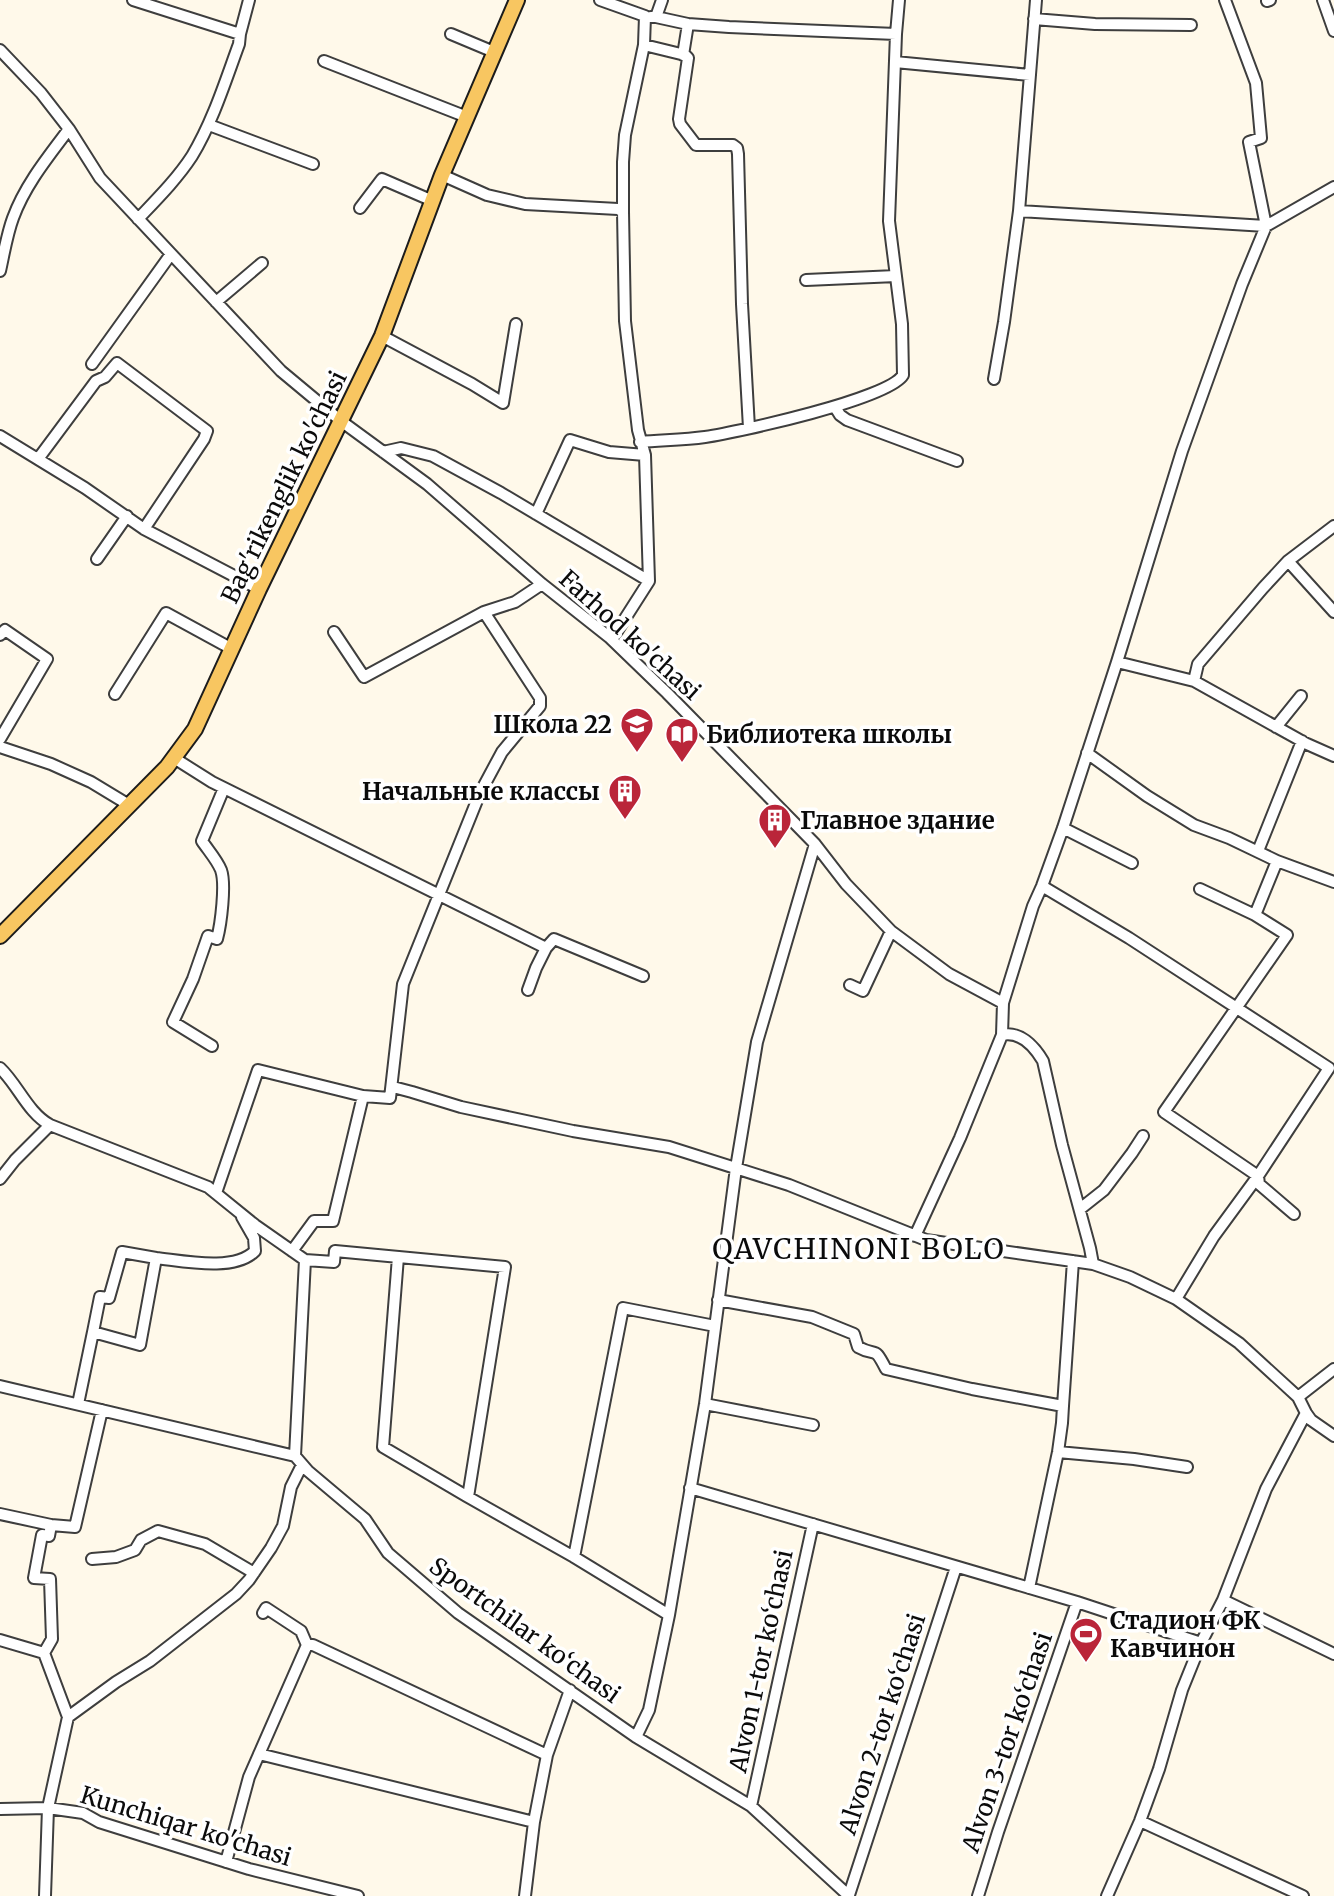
<svg xmlns="http://www.w3.org/2000/svg" width="1334" height="1896" font-family="Merriweather,serif">
<style>
.lines{fill:none;stroke-linecap:round;stroke-linejoin:round}
.minor-casing{stroke:#3e3e3e;stroke-width:14}
.major-casing{stroke:#1c1c1c;stroke-width:18}
.minor{stroke:#fff;stroke-width:10}
.major{stroke:#f8c661;stroke-width:14}
.labels{text-anchor:middle;dominant-baseline:central;stroke-width:7;stroke-linejoin:round;paint-order:stroke}
.street-label{font-size:24px;fill:#0b0b0b;stroke:#fff}
.poi-label{font-size:24px;font-weight:bold;fill:#0b0b0b;stroke:#fff;text-anchor:start}
.quarter-label{font-size:28px;letter-spacing:2px;fill:#0b0b0b;stroke:#fff}
</style>
<rect width="100%" height="100%" fill="#fff9ea"/>
<g class="lines">
<defs>
<path id="minor" d="M 133,0 L 240,34 L 249,0
M 600,0 L 645,16 L 644,45 L 625,135 L 623,162 L 623,212
M 1323,0 L 1334,31
M 1267,1 L 1270,0
M 651,17 L 656,17 L 662,0
M 1034,19 L 1095,24 L 1191,25
M 451,34 L 494,52
M 896,34 L 899,0
M 644,45 L 685,55 L 688,58 L 679,119 L 680,124 L 696,145 L 733,145 L 737,148 L 738,154 L 742,304 L 749,428
M 0,50 L 41,93 L 69,129 L 100,178 L 281,371 L 341,421 L 427,484 L 542,584 L 609,637 L 667,693 L 815,844 L 846,884 L 891,931 L 949,974 L 1003,1003
M 683,55 L 688,24
M 324,61 L 467,117
M 895,62 L 1030,75
M 209,125 L 313,164
M 442,175 L 487,195 L 525,204 L 618,209 L 623,212 L 625,321 L 638,430 L 645,455 L 649,581 L 612,639
M 360,208 L 382,179 L 433,201
M 1019,211 L 1266,226 L 1334,187
M 138,219 C 157,199 177,179 192,156 C 213,121 225,82 239,44 L 240,34
M 0,271 C 4,253 7,234 13,218 C 25,185 48,157 69,129
M 806,280 L 896,276
M 216,302 L 262,263
M 382,336 L 472,384 L 503,403 L 516,324
M 92,364 L 171,254
M 994,379 L 1004,322 L 1019,211 L 1036,0
M 835,407 L 840,415 L 847,420 L 957,461
M 0,436 L 85,488 L 144,529 L 259,589
M 640,442 C 662,440 684,440 705,437 C 738,432 889,399 903,375 L 902,324 L 889,221 L 896,34 L 729,27 L 688,24 L 656,17
M 383,452 L 401,448 L 433,456 L 501,493 L 649,581
M 38,459 L 96,381 L 105,377 L 117,363 L 207,431 L 204,439 L 144,529
M 536,514 L 570,440 L 609,452 L 645,455
M 97,559 L 127,516
M 1288,561 L 1334,612
M 334,632 L 364,677 L 484,612 L 515,602 L 542,584
M 0,635 L 5,630 L 47,659 L 0,739
M 1117,662 L 1194,681 L 1307,744 L 1334,756
M 1194,681 L 1198,664 L 1263,588 L 1288,561 L 1334,526
M 115,694 L 166,613 L 232,649
M 1276,727 L 1301,696
M 0,747 L 51,764 L 91,782 L 129,805
M 1087,753 L 1147,796 L 1194,825 L 1229,838 L 1277,861 L 1334,882
M 174,758 L 212,782 L 546,948 L 554,939 L 643,976
M 1063,828 L 1132,863
M 1258,851 L 1302,741
M 1042,886 L 1129,938 L 1329,1068 L 1258,1176 L 1214,1236 L 1176,1299
M 1200,889 L 1255,915 L 1277,861
M 1255,915 L 1287,935 L 1164,1112 L 1258,1176 L 1259,1184 L 1294,1214
M 850,985 L 863,991 L 891,931
M 528,990 L 536,968 L 546,948
M 1002,1035 C 1020,1031 1034,1046 1043,1061 L 1062,1145 L 1090,1248 L 1093,1264
M 212,1046 L 173,1022 L 193,979 L 208,936 L 217,939 C 221,924 226,884 221,870 C 217,860 208,850 202,841 L 224,788
M 0,1068 C 18,1085 28,1113 50,1125 L 208,1187 L 255,1225 L 305,1260 L 334,1262 L 335,1251 L 505,1267 L 468,1497 L 574,1557 L 669,1615
M 393,1087 L 412,1092 L 461,1107 L 573,1131 L 669,1147 L 789,1185 L 926,1240 L 1093,1264 L 1130,1277 L 1176,1299 L 1239,1343 L 1298,1397 L 1306,1413 L 1311,1420 L 1334,1436
M 0,1179 L 15,1160 L 50,1125
M 216,1193 L 258,1070 L 363,1096 L 390,1098 L 403,984 L 480,793 L 502,752 L 540,706 L 540,698 L 484,612
M 1080,1209 L 1104,1190 L 1132,1153 L 1143,1136
M 915,1236 L 960,1138 L 1002,1035 L 1003,1003 L 1033,906 L 1042,886 L 1063,828 L 1117,662 L 1182,451 L 1242,284 L 1266,226 L 1249,142 L 1261,138 L 1256,83 L 1225,0
M 292,1251 L 314,1221 L 333,1221 L 363,1096
M 398,1257 L 383,1447 L 468,1497
M 718,1300 L 812,1317 L 854,1334 L 858,1347 C 878,1358 873,1344 886,1369 L 972,1389 L 1063,1406 L 1062,1423 L 1058,1452 L 1029,1588
M 93,1332 L 100,1297 L 109,1298 L 122,1252 L 156,1258
M 0,1386 L 295,1456
M 1298,1397 L 1334,1369
M 78,1404 L 93,1332 L 140,1345 L 156,1258 C 184,1261 234,1272 255,1251 L 254,1238 L 242,1217
M 705,1404 L 813,1425
M 1063,1406 L 1073,1261
M 1058,1452 L 1134,1459 L 1187,1467
M 295,1456 L 308,1471 L 365,1519 L 388,1553 L 458,1613 L 636,1737 L 751,1806 L 849,1896
M 295,1456 L 305,1260
M 690,1488 L 1077,1602 L 1201,1643
M 0,1514 L 51,1525 L 75,1527 L 102,1410
M 574,1557 L 623,1308 L 715,1326
M 92,1559 L 116,1557 L 135,1550 L 141,1540 L 158,1531 L 205,1544 L 254,1573
M 1223,1600 L 1334,1654
M 263,1613 L 266,1608 L 301,1631 L 307,1645
M 0,1640 L 44,1653 L 68,1717
M 44,1653 L 52,1639 L 50,1579 L 34,1578 L 42,1535 L 49,1536 L 51,1525
M 636,1737 L 649,1710 L 669,1615 L 705,1404 L 736,1168 L 757,1042 L 815,844
M 259,1754 L 534,1822
M 547,1755 L 570,1690
M 751,1806 L 813,1524
M 0,1809 L 48,1808 L 83,1813 L 99,1822 L 249,1869 L 358,1896
M 1140,1821 L 1303,1896
M 226,1862 L 249,1777 L 307,1645 L 313,1645 L 547,1755 L 534,1822 L 525,1896
M 849,1895 L 956,1567
M 45,1896 L 48,1808 L 68,1717 L 116,1682 L 150,1661 L 236,1594 L 249,1580 L 271,1548 L 283,1526 L 291,1487 L 302,1465
M 978,1896 L 998,1832 L 1077,1602
M 1107,1896 L 1140,1821 L 1159,1769 L 1182,1690 L 1201,1643 L 1223,1600 L 1266,1489 L 1306,1413"/>
<path id="major" d="M 0,936 L 167,767 L 195,729 L 259,589 L 382,336 L 442,175 L 517,0"/>
</defs>
<!-- minor casing -->
<use href="#minor" class="minor-casing"/>
<!-- major casing -->
<use href="#major" class="major-casing"/>
<!-- minor -->
<use href="#minor" class="minor"/>
<!-- major -->
<use href="#major" class="major"/>
</g>
<!-- icons -->
<defs>
<symbol id="school-pin" viewBox="-11 -11 22 30"><path d="M0 17L-7.5 6A9.5 9.5 0 1 1 7.5 6Z" fill="#ba2539" stroke="#fff"/><path d="M0-5L7-2L0 1L-7-2ZM-4 1L0 2.5L4 1V4Q0 6-4 4Z" fill="#fff"/></symbol>
<symbol id="library-pin" viewBox="-11 -11 22 30"><path d="M0 17L-7.5 6A9.5 9.5 0 1 1 7.5 6Z" fill="#ba2539" stroke="#fff"/><path d="M-6-4Q-3-5.5-.7-3.5V5Q-3 3-6 4ZM6-4Q3-5.5 .7-3.5V5Q3 3 6 4Z" fill="#fff"/></symbol>
<symbol id="building-pin" viewBox="-11 -11 22 30"><path d="M0 17L-7.5 6A9.5 9.5 0 1 1 7.5 6Z" fill="#ba2539" stroke="#fff"/><path d="M-4-6H4V6H1V3H-1V6H-4ZM-2.5-4.3h1.7v1.8h-1.7ZM.8-4.3h1.7v1.8H.8ZM-2.5-1h1.7V.8h-1.7ZM.8-1h1.7V.8H.8Z" fill="#fff"/></symbol>
<symbol id="stadium-pin" viewBox="-11 -11 22 30"><path d="M0 17L-7.5 6A9.5 9.5 0 1 1 7.5 6Z" fill="#ba2539" stroke="#fff"/><path d="M0-5a6.5 5 0 1 0 0 10a6.5 5 0 1 0 0-10ZM-3.5-1.8h7v3.6h-7Z" fill="#fff"/></symbol>
</defs>
<g fill-rule="evenodd">
<use href="#school-pin" x="618" y="705" width="38" height="52"/>
<use href="#library-pin" x="663" y="715" width="38" height="52"/>
<use href="#building-pin" x="606" y="772" width="38" height="52"/>
<use href="#building-pin" x="756" y="801" width="38" height="52"/>
<use href="#stadium-pin" x="1067" y="1615" width="38" height="52"/>
</g>
<g class="labels">
<!-- street labels -->
<g class="street-label">
<text transform="translate(284 487) rotate(-64)">Bag'rikenglik ko'chasi</text>
<text transform="translate(630 635) rotate(42)">Farhod ko'chasi</text>
<text transform="translate(525 1630) rotate(36)">Sportchilar ko‘chasi</text>
<text transform="translate(761 1661) rotate(-78)">Alvon 1-tor ko‘chasi</text>
<text transform="translate(882 1724) rotate(-72)">Alvon 2-tor ko‘chasi</text>
<text transform="translate(1007 1742) rotate(-71)">Alvon 3-tor ko‘chasi</text>
<text transform="translate(186 1826) rotate(17)">Kunchiqar ko'chasi</text>
</g>
<!-- poi labels -->
<g class="poi-label">
<text x="612" y="724" text-anchor="end">Школа 22</text>
<text x="706" y="734">Библиотека школы</text>
<text x="600" y="791" text-anchor="end">Начальные классы</text>
<text x="800" y="820">Главное здание</text>
<text x="1110" y="1620">Стадион ФК<tspan x="1110" dy="28">Кавчинон</tspan></text>
</g>
<!-- quarter labels -->
<g class="quarter-label">
<text x="859" y="1249">QAVCHINONI BOLO</text>
</g>
</g>
</svg>
